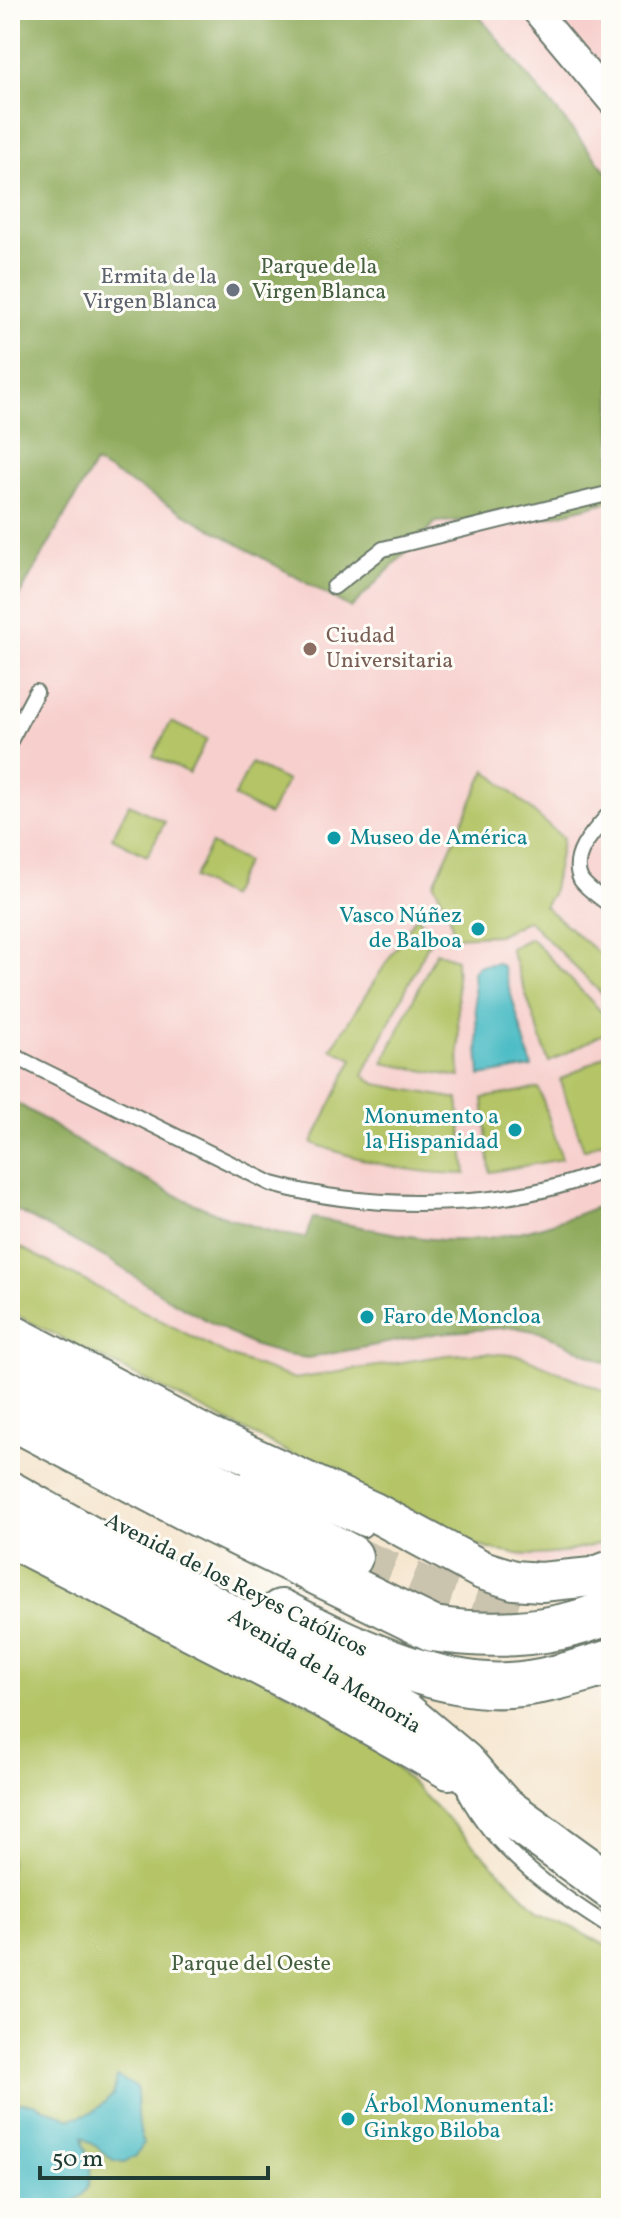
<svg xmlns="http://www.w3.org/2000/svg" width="621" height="2218" font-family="Vollkorn,serif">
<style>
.built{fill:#f7d0cd}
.green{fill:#b4c466;stroke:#6a804d;stroke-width:2}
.forest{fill:#8faa5b;stroke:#577448;stroke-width:2}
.water{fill:#4fbdc6;stroke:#377d7d;stroke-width:2}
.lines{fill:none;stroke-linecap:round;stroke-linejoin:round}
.canal{stroke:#4fbdc6;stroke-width:32}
.trunk-tunnel{stroke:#cac3ae;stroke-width:44;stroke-dasharray:44 22;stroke-linecap:butt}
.service-casing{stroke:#6a786a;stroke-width:18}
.minor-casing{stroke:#6a786a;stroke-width:30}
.secondary-casing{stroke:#6a786a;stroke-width:42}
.trunk-casing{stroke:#6a786a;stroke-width:48}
.service{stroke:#fff;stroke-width:14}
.minor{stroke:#fff;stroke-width:26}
.secondary{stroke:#fff;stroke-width:38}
.trunk{stroke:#fff;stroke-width:44}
.worship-dot{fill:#6b7280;stroke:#fdfcf7;stroke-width:3}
.education-dot{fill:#8d6e63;stroke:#fdfcf7;stroke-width:3}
.culture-dot{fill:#0f9aa8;stroke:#fdfcf7;stroke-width:3}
.labels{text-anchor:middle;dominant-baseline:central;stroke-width:6;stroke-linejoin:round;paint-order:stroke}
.park-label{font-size:22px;fill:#445f40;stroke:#fdfcf7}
.worship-label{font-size:22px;fill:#5b616d;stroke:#fdfcf7;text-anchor:end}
.education-label{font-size:22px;fill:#785e54;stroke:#fdfcf7;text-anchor:start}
.culture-label{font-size:22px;fill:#0d838f;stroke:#fdfcf7;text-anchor:start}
.street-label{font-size:22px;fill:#1f3d34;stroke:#fdfcf7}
</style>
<rect width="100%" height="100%" fill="#fdfcf7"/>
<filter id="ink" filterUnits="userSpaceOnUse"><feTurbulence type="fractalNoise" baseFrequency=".0125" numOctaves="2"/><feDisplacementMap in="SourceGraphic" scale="16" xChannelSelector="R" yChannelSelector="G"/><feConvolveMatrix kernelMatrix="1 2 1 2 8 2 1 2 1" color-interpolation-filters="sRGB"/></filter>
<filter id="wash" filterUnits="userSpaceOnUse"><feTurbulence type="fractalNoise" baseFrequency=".006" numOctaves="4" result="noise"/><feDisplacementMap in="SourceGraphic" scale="32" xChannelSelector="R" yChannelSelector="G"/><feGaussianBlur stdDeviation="1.8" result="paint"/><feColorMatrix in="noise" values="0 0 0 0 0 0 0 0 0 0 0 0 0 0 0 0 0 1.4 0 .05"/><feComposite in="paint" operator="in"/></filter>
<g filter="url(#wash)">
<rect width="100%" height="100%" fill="#f5e5cd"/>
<!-- built -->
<path class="built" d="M 10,10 L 611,10 L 611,1552 L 538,1565 L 429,1522 L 10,1288 Z"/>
<!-- green -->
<path class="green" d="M 171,722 L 207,739 L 189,773 L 153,756 Z
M 251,763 L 287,781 L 269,815 L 234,797 Z
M 486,770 L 563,838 L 552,894 L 544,906 L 611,964 L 611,1003 L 528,920 L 498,935 L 454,937 L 449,912 L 434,884 Z
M 129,804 L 165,822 L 147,856 L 112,838 Z
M 211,844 L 246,862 L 229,897 L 193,878 Z
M 417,915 L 432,937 L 363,1075 L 376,1084 L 458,1099 L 466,1174 C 410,1174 364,1162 312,1143 L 353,1059 L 331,1049 Z
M 531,938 L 611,1022 L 611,1030 L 549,1062 L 510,948 Z
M 436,952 L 456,959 L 460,1077 L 383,1063 Z
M 611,1052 L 611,1138 L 584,1150 L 560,1080 Z
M 539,1088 L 562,1159 L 490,1172 L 483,1098 Z
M 10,1242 L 229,1356 L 295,1379 L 447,1355 L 488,1353 L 521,1356 L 611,1394 L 611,1539 C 559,1559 514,1561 462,1540 L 10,1312 Z
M 10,1550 L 357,1728 L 540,1912 L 611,1948 L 611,2208 L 10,2208 Z"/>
<!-- forest -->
<path class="forest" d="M 10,10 L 474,10 L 611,177 L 611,501 L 548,517 L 436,522 L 351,608 L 95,463 L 10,612 Z
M 10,1100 C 40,1114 66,1136 95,1152 C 159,1188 232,1228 305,1238 L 313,1218 C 356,1225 400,1237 442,1240 C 499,1243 560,1223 611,1201 L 611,1365 L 544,1333 L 513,1327 L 439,1333 L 308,1358 L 286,1355 L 252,1345 L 175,1303 L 108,1259 L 10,1207 Z"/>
<!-- water -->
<path class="water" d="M 498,963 L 503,967 L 532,1067 L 480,1076 L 473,972 L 477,966 Z
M 117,2076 L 137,2088 L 137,2116 L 143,2143 L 136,2156 L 124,2162 L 113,2160 L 83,2136 C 85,2153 95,2167 88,2186 C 76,2216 26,2203 10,2186 L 10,2102 L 35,2104 L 70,2119 L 93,2112 L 113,2095 Z"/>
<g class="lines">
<!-- canal -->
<path class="canal" d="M 24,2208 L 28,2198"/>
</g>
</g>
<g filter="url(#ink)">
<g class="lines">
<!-- trunk-tunnel -->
<path class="trunk-tunnel" d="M 350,1557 L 442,1596 L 611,1650"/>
<defs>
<path id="service" d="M 334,587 L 383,549 L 611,493
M 10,741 L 36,692
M 611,812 C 597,828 568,855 581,880 C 587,889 603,899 611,906
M 10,1054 L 272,1184 C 372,1212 516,1211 611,1167
M 247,1478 L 364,1529
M 466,1794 C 497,1853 556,1893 611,1928"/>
<path id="minor" d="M 535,10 L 611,101"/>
<path id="secondary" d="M 10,1333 L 209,1437 L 372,1511 L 482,1570 L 514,1580 L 541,1582 L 592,1577 L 611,1570
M 10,1538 L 326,1700 L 449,1770"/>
<path id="trunk" d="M 10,1375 L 350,1557
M 10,1416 L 194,1512 L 433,1629 C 492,1638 555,1635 611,1611
M 10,1494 L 405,1715 L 462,1763 L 501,1807 L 611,1887
M 281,1612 C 343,1645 438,1690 509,1685 C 544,1683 578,1672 611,1662"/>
</defs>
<!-- service casing -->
<use href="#service" class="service-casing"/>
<!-- minor casing -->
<use href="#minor" class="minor-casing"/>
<!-- secondary casing -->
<use href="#secondary" class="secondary-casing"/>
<!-- trunk casing -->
<use href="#trunk" class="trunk-casing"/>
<!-- service -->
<use href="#service" class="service"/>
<!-- minor -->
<use href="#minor" class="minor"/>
<!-- secondary -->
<use href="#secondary" class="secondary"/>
<!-- trunk -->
<use href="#trunk" class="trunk"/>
</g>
</g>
<!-- markers -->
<circle class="worship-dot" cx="233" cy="290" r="8"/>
<circle class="education-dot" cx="310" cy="649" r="8"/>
<g class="culture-dot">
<circle cx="334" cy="838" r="8"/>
<circle cx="478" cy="929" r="8"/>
<circle cx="515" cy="1130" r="8"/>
<circle cx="367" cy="1317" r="8"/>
<circle cx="348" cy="2119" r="8"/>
</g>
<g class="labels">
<!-- park labels -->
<g class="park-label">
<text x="319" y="267">Parque de la<tspan x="319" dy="25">Virgen Blanca</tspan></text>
<text x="251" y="1964">Parque del Oeste</text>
</g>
<!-- worship labels -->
<g class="worship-label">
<text x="217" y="277">Ermita de la<tspan x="217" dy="25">Virgen Blanca</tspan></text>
</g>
<!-- education labels -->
<g class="education-label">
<text x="326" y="636">Ciudad<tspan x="326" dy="25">Universitaria</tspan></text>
</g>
<!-- culture labels -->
<g class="culture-label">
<text x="350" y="838">Museo de América</text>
<text x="462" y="916" text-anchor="end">Vasco Núñez<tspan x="462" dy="25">de Balboa</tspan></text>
<text x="499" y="1117" text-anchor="end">Monumento a<tspan x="499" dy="25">la Hispanidad</tspan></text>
<text x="383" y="1317">Faro de Moncloa</text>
<text x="364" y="2106">Árbol Monumental:<tspan x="364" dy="25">Ginkgo Biloba</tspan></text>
</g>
<!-- street labels -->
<g class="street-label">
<text transform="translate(236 1586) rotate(27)">Avenida de los Reyes Católicos</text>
<text transform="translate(324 1672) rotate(31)">Avenida de la Memoria</text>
</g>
</g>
<!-- margin -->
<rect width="621" height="2218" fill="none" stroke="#fdfcf7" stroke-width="40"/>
<!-- scale -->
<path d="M40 2166v12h228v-12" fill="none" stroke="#1f3d34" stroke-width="4"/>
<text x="52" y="2166" font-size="24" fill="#1f3d34" stroke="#fdfcf7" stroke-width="6" paint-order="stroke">50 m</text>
</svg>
